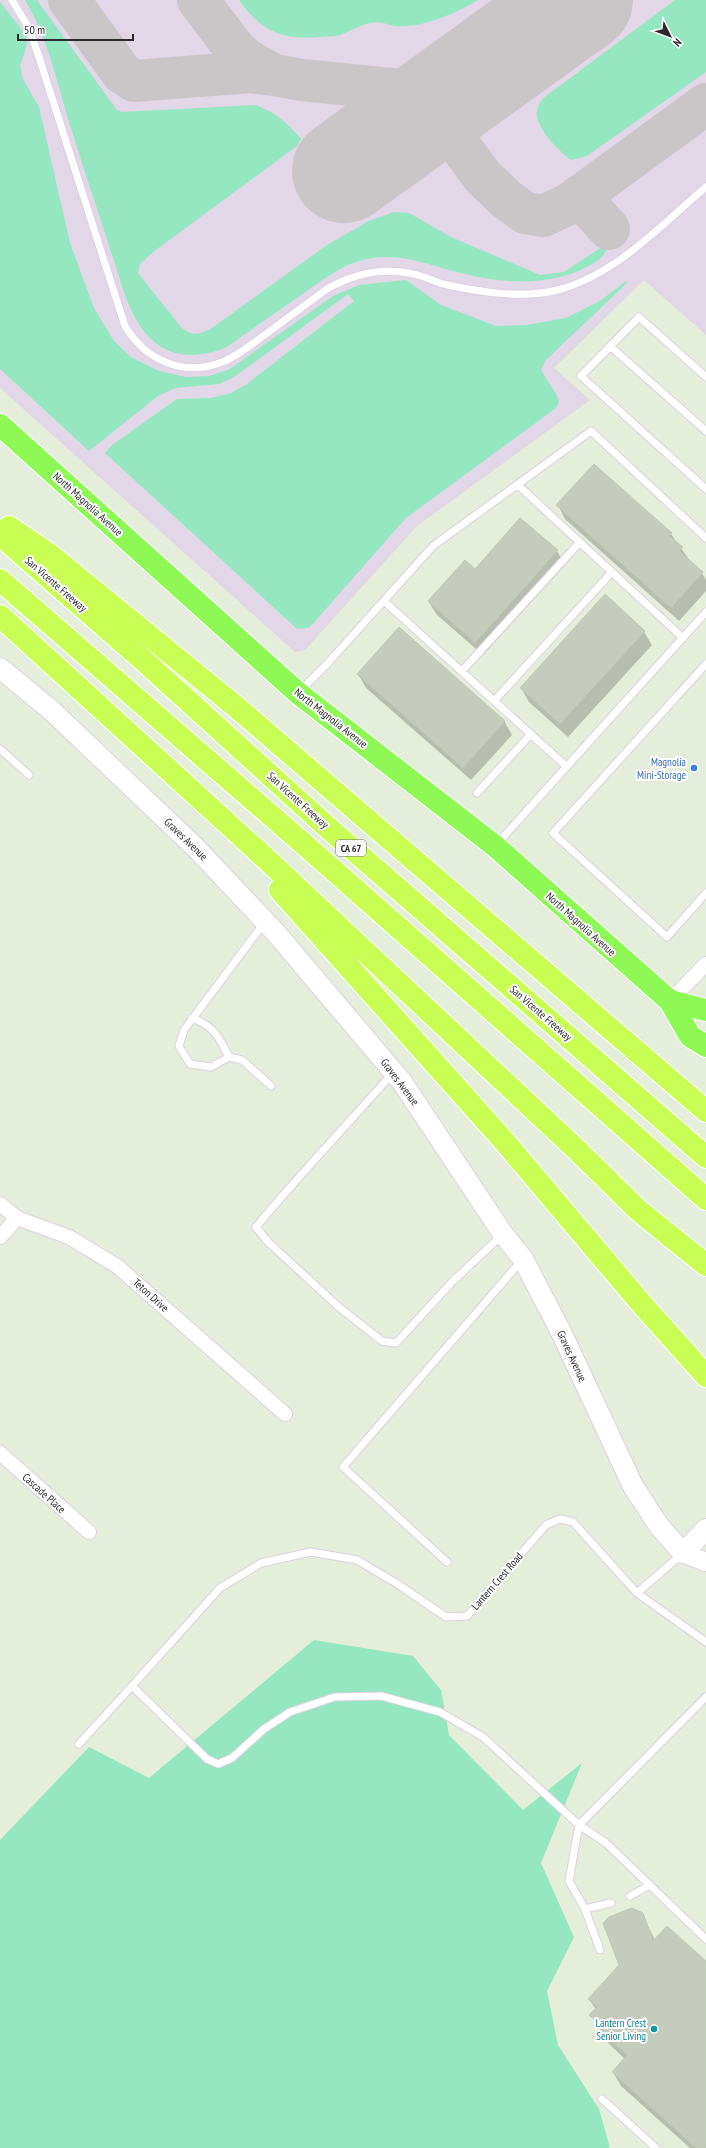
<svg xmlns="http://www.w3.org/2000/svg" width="706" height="2148" font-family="'PT Sans Narrow',sans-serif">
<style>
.airport{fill:#e1d7e6}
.green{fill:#94e7c1}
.shadow{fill:#0003}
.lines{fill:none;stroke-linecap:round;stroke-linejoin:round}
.taxiway{stroke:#cac6c8;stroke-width:42}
.runway{stroke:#cac6c8;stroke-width:104}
.building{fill:#c5ccbe;stroke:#bec9b5}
.service-casing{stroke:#ded0e4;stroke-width:9}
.minor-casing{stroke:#ded0e4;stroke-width:16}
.tertiary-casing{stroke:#ded0e4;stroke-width:20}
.secondary-casing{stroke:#ded0e4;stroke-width:22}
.primary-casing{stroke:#fff;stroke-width:24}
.motorway-casing{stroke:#fff;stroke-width:24}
.service{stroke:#fff;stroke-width:7}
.minor{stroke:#fff;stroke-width:14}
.tertiary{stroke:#fff;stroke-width:18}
.secondary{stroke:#fff;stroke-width:20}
.primary{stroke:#8ef955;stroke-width:22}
.motorway{stroke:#c9ff54;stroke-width:22}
.shop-dot{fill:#3f7fe0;stroke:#fff;stroke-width:1.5}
.culture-dot{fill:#0f9aa8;stroke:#fff;stroke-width:1.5}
.labels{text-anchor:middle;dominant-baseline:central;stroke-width:4;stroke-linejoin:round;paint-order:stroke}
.shield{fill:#fff;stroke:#6a6a6a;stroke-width:1}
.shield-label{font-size:10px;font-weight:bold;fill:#2a2a2a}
.street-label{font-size:11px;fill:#2a2a2a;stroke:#fff}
.shop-label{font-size:11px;fill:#366cbe;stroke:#fff;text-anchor:end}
.culture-label{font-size:11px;fill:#0d838f;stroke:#fff;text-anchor:end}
</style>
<rect width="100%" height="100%" fill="#e5eddb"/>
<!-- airport -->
<path class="airport" d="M 0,0 L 706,0 L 706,335 L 644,280 L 554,368 L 590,400 L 417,526 L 305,650 L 295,652 L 0,388 Z"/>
<!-- green -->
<path class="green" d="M 25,0 L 37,0 L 117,110 L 122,112 L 256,105 C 277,114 286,121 301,139 L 297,146 L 153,252 L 140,264 L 138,273 L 181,327 C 192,336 196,335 209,330 L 327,245 L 369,221 L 394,212 L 409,213 L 451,237 L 540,275 L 564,272 L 605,245 L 607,247 C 605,257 596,262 587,267 C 547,288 495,283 453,271 C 422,262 389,250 356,262 C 337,268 320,282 304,293 C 278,311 252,329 227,347 C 200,358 171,360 149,337 C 128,315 121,280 111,252 C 98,210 83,168 70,125 C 57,83 48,38 25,0 Z
M 239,0 L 478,0 C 454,14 424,28 395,26 C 389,25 383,22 377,22 C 363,23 353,30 340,35 C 334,37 326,36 319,37 C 281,40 261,31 239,0 Z
M 675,0 L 706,0 L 706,72 L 587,156 L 571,160 C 559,152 534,126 537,111 C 537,107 540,103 542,99 Z
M 0,2 L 20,27 L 26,38 L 27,45 L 20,66 L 23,79 L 39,107 L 70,243 L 94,308 L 114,341 L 131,357 L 159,371 L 186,377 L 209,376 L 230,369 L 333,296 L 359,285 L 406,280 L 441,305 L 496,326 L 527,325 L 566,318 L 600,301 L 626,281 L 627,283 L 546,360 L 541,370 L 556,394 L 559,402 L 556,408 L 406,518 L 310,627 L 302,629 L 296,628 L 105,453 L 112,445 L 177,399 L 211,398 L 231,393 L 247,384 L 354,301 L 348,294 L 234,377 L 219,384 L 175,388 L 158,396 L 89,451 L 0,369 Z
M 314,1640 L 413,1656 L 441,1690 L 449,1735 L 523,1810 L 582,1763 L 541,1863 L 574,1937 L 547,1991 L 558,2045 L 599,2109 L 610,2148 L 0,2148 L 0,1840 L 89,1747 L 149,1778 Z"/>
<!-- shadow -->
<path class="shadow" d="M 558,505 L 671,534 L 690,561 L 702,573 L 706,580 L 706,591 L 679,621 L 565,519 Z
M 557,551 L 565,565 L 483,655 L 437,615 L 429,602 L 475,570 Z
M 605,595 L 644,632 L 652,645 L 568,737 L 529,702 L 521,688 Z
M 358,674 L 504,721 L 512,735 L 471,780 L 366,688 Z
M 642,1914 L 655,1940 L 706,1963 L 706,2148 L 690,2148 L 621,2086 L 613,2072 L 625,2059 L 609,2044 L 591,2015 L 596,2010 L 589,1999 L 620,1965 Z"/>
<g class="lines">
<!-- taxiway -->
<path class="taxiway" d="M 69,0 L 122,73 L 134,81 L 250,72 L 274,75
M 198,0 L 235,49 L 246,59 L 274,75 L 302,80 L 450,95
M 432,108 L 483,177 L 505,198 L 525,213 L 543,216 L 569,204 L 706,104
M 579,196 L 609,229"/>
<!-- runway -->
<path class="runway" d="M 344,171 L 581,0"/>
</g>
<!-- building -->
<path class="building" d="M 594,464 L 672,533 L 669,536 L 683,547 L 679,551 L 703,572 L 671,608 L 556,505 Z
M 520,518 L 558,550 L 475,643 L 428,601 L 465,560 L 475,569 Z
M 605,594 L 645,631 L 560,724 L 520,688 Z
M 399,627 L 505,721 L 463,768 L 357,674 Z
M 632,1908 L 643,1913 L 653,1941 L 667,1926 L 706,1961 L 706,2148 L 696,2148 L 612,2072 L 627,2055 L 600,2030 L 603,2027 L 589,2015 L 597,2007 L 588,1999 L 619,1965 L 603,1923 L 609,1917 Z"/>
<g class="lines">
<defs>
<path id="service" d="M 12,0 L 29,28 L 39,57 L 125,326 C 146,361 185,378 225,361 C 240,354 252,344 266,334 C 286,319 307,304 327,289 C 357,272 387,266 421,276 C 428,278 436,282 443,284 C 479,292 522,299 558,290 C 617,274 661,225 706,187
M 610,346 L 706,431
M 706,377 L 639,317 L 581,376 L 706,489
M 518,485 L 683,638
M 384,601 L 566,766
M 706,664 L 553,833 L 667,937 L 706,893
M 462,671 L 580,542
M 299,692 L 327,664 L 433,546 L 591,431 L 706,538
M 494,701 L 612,572
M 0,749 L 29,775
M 477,793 L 531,734
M 496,845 L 706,612
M 264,923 L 184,1030 L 179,1046 L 190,1064 L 211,1067 L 229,1057 L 242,1060 L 271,1086
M 192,1018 C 214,1026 219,1037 229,1057
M 392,1074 C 347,1125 300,1174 256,1227 L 268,1242 L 341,1309 L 382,1341 L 396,1343 L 452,1282 L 502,1235
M 682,1554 L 637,1593 L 706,1642
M 447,1562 L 343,1467 L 522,1260
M 637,1593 L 573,1522 L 560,1519 L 546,1525 L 467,1616 L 446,1617 L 396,1583 L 357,1560 L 311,1552 L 261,1563 L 220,1588 L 132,1686 L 207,1759 L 218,1764 L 232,1758 L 264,1729 L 290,1712 L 335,1697 L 381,1696 L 440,1712 L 483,1737 L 579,1825 L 606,1843 L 706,1939
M 79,1744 L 132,1686
M 630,1896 L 650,1885
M 585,1909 L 611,1903
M 600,1950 L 585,1909 L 569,1881 L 579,1825 L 706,1697
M 602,2099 L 656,2148"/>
<path id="minor" d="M 670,1001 L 706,964
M 0,1204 L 17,1218 L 69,1237 L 117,1266 L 285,1414
M 0,1237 L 17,1218
M 0,1453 L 89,1532"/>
<path id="tertiary" d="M 683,1553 L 706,1562"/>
<path id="secondary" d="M 0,668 L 52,711 L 197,849 L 276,933 L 402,1082 L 503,1234 L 523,1259 L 562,1334 L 633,1486 L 659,1526 L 683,1553 L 706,1529"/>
<path id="primary" d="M 0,425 L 298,693 L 495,846 L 670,1001 L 690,1036 L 706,1046
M 670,1001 L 706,1010"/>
<path id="motorway" d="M 9,527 L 49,554 L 235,706 L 706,1111
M 0,535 L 143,660 L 326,826 L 706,1157
M 0,580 L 306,846 L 706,1199
M 0,616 L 262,855 L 577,1150 L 638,1210 L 706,1265
M 280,890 L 504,1141 L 640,1302 L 706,1376"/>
</defs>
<!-- service casing -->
<use href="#service" class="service-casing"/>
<!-- minor casing -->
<use href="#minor" class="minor-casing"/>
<!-- tertiary casing -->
<use href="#tertiary" class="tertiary-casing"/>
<!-- secondary casing -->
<use href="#secondary" class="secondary-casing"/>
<!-- primary casing -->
<use href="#primary" class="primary-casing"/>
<!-- motorway casing -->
<use href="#motorway" class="motorway-casing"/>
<!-- service -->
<use href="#service" class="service"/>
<!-- minor -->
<use href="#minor" class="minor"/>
<!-- tertiary -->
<use href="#tertiary" class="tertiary"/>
<!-- secondary -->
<use href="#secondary" class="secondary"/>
<!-- primary -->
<use href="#primary" class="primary"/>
<!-- motorway -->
<use href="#motorway" class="motorway"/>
</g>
<!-- markers -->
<circle class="shop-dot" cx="694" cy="768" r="4"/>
<circle class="culture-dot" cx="654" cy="2029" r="4"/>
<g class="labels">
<!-- shield labels -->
<rect class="shield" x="336" y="840" width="30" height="16" rx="3"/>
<g class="shield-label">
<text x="351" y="848">CA 67</text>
</g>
<!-- street labels -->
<g class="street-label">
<text transform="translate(88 504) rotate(42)">North Magnolia Avenue</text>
<text transform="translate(56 584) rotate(41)">San Vicente Freeway</text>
<text transform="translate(331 718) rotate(38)">North Magnolia Avenue</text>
<text transform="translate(298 800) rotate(42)">San Vicente Freeway</text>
<text transform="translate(186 839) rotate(44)">Graves Avenue</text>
<text transform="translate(581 924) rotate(42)">North Magnolia Avenue</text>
<text transform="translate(541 1013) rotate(41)">San Vicente Freeway</text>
<text transform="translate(400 1082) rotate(53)">Graves Avenue</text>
<text transform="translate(151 1295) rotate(42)">Teton Drive</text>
<text transform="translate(572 1356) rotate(65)">Graves Avenue</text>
<text transform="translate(44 1493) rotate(42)">Cascade Place</text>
<text transform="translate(497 1581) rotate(-49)">Lantern Crest Road</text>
</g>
<!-- shop labels -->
<g class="shop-label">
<text x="686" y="762">Magnolia<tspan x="686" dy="13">Mini-Storage</tspan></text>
</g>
<!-- culture labels -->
<g class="culture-label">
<text x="646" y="2023">Lantern Crest<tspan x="646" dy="13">Senior Living</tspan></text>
</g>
</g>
<!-- north arrow -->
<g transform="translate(670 36) rotate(132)" stroke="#ffffff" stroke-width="3" paint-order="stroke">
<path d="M0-3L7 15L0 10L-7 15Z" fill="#2a2a2a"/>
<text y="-6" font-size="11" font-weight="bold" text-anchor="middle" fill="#2a2a2a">N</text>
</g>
<!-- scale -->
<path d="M18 34v6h115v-6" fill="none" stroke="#2a2a2a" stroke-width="2"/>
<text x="24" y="34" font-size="12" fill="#2a2a2a" stroke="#ffffff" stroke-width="3" paint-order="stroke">50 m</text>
</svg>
